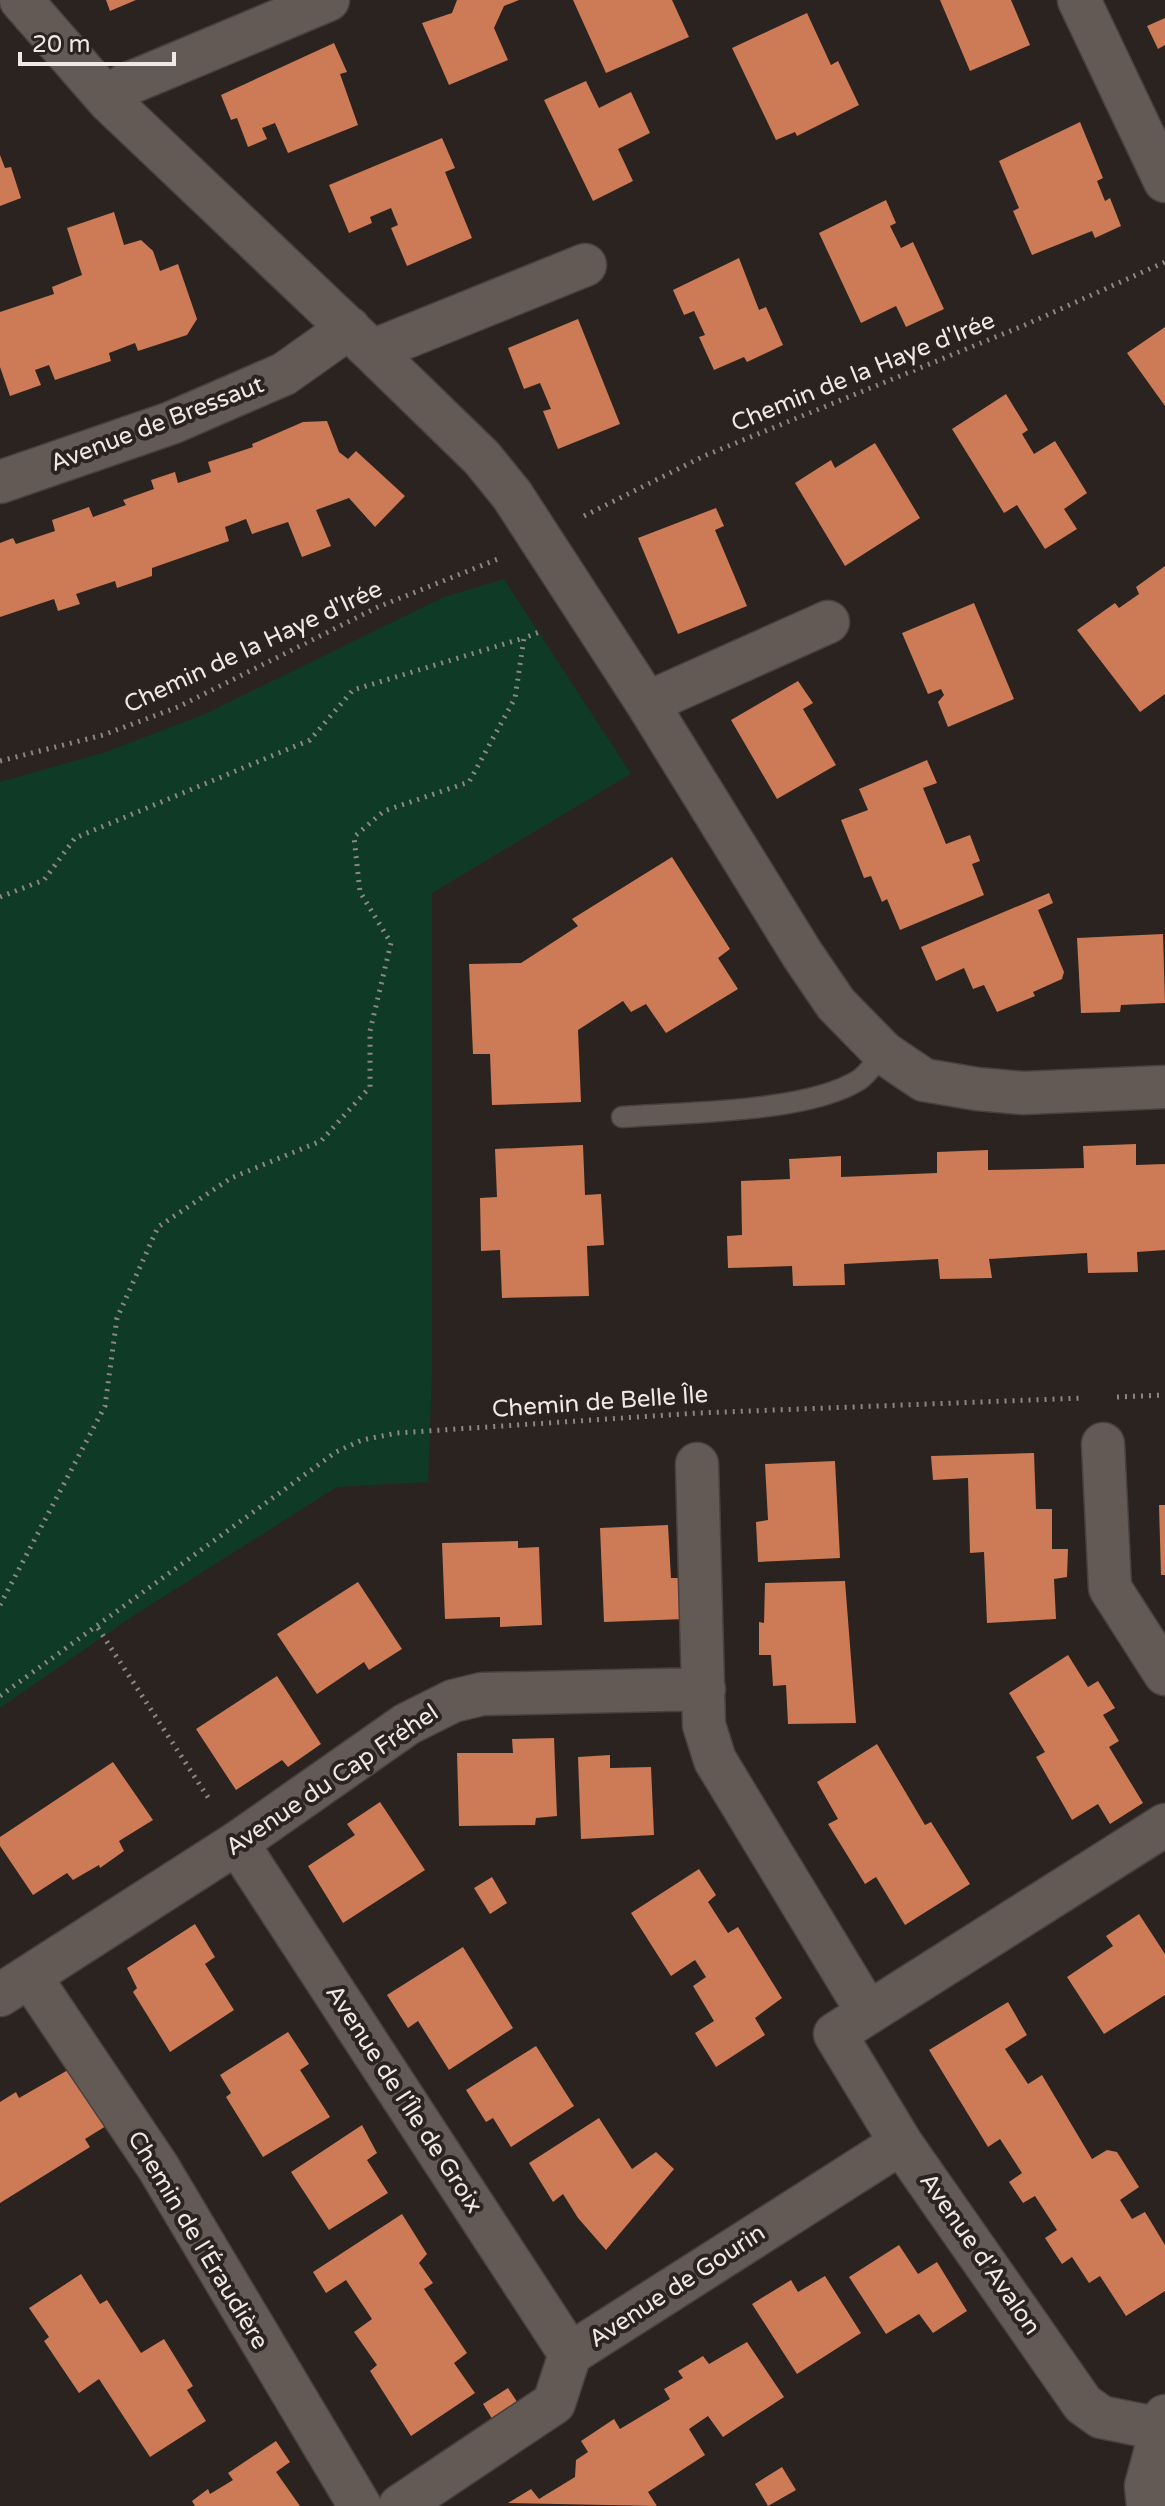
<svg xmlns="http://www.w3.org/2000/svg" width="1165" height="2506" font-family="'Varela Round',sans-serif">
<style>
.green{fill:#0f3b26}
.building{fill:#cd7a57}
.lines{fill:none;stroke-linecap:round;stroke-linejoin:round}
.service-casing{stroke:#49413e;stroke-width:23}
.minor-casing{stroke:#49413e;stroke-width:45}
.path{stroke:#8d8683;stroke-width:5;stroke-dasharray:2 6;stroke-linecap:butt}
.service{stroke:#645a55;stroke-width:20}
.minor{stroke:#645a55;stroke-width:42}
.labels{text-anchor:middle;dominant-baseline:central;stroke-width:8;stroke-linejoin:round;paint-order:stroke}
.street-label{font-size:24px;fill:#efe9e6;stroke:#2b231f}
</style>
<rect width="100%" height="100%" fill="#2b231f"/>
<!-- green -->
<path class="green" d="M 504,579 L 631,774 L 432,893 L 432,1374 L 428,1482 L 337,1487 L 133,1616 L 0,1708 L 0,782 L 106,752 L 205,714 L 444,597 Z"/>
<!-- building -->
<path class="building" d="M 106,0 L 136,0 L 110,11 Z
M 457,0 L 519,0 L 504,6 L 494,28 L 508,60 L 449,85 L 422,23 L 452,13 Z
M 573,0 L 672,0 L 689,37 L 606,73 Z
M 940,0 L 1011,0 L 1030,45 L 970,71 Z
M 807,13 L 831,65 L 838,61 L 859,105 L 797,136 L 795,132 L 776,140 L 732,48 Z
M 1165,18 L 1165,45 L 1158,49 L 1147,26 Z
M 334,43 L 347,72 L 340,74 L 358,125 L 288,153 L 275,123 L 262,128 L 267,139 L 248,147 L 237,118 L 231,120 L 221,95 Z
M 586,81 L 599,108 L 631,92 L 650,133 L 618,149 L 633,181 L 593,201 L 544,100 Z
M 1080,122 L 1103,178 L 1097,181 L 1105,201 L 1110,198 L 1121,226 L 1095,238 L 1092,231 L 1032,255 L 1013,211 L 1019,208 L 999,161 Z
M 442,138 L 455,168 L 445,172 L 472,238 L 407,266 L 391,228 L 398,225 L 391,208 L 370,217 L 372,223 L 349,233 L 329,185 Z
M 0,155 L 5,168 L 11,167 L 21,198 L 0,206 Z
M 886,200 L 896,223 L 890,226 L 901,248 L 913,242 L 944,309 L 906,327 L 896,306 L 861,323 L 819,233 Z
M 114,212 L 124,245 L 141,240 L 153,251 L 160,271 L 178,264 L 197,319 L 187,335 L 138,351 L 135,343 L 109,353 L 111,361 L 55,380 L 49,365 L 35,370 L 41,385 L 10,396 L 0,367 L 0,312 L 54,294 L 52,287 L 82,275 L 67,228 Z
M 739,258 L 759,310 L 766,307 L 783,345 L 747,362 L 744,357 L 714,370 L 699,337 L 705,335 L 694,311 L 684,315 L 673,290 Z
M 578,319 L 620,424 L 558,449 L 543,411 L 551,409 L 540,383 L 524,389 L 508,348 Z
M 1165,327 L 1165,406 L 1127,353 Z
M 1006,394 L 1028,430 L 1022,434 L 1034,454 L 1055,441 L 1087,493 L 1064,509 L 1077,529 L 1045,549 L 1017,505 L 1004,513 L 952,429 Z
M 327,421 L 339,452 L 348,459 L 356,451 L 405,496 L 375,527 L 349,498 L 316,510 L 331,546 L 302,557 L 288,522 L 252,534 L 246,519 L 225,527 L 229,541 L 152,568 L 152,576 L 117,588 L 115,581 L 76,594 L 80,604 L 58,611 L 54,599 L 0,617 L 0,543 L 13,538 L 16,544 L 55,531 L 52,520 L 89,507 L 93,517 L 126,505 L 123,500 L 154,489 L 151,480 L 175,472 L 178,483 L 211,472 L 208,462 L 253,447 L 252,444 L 303,422 Z
M 875,443 L 920,518 L 845,566 L 795,483 L 831,460 L 835,468 Z
M 716,508 L 724,526 L 715,530 L 747,606 L 678,634 L 638,538 Z
M 1165,566 L 1165,694 L 1140,712 L 1077,630 L 1115,603 L 1119,608 L 1139,594 L 1136,587 Z
M 974,603 L 1014,699 L 948,727 L 938,702 L 944,695 L 941,689 L 928,694 L 902,633 Z
M 798,681 L 813,703 L 803,709 L 836,765 L 777,799 L 731,720 Z
M 927,760 L 937,783 L 923,788 L 946,844 L 970,835 L 980,861 L 972,864 L 984,895 L 900,930 L 887,899 L 882,902 L 871,876 L 864,878 L 841,820 L 868,810 L 859,789 Z
M 672,857 L 730,949 L 718,958 L 738,989 L 666,1033 L 646,1004 L 631,1012 L 623,1001 L 578,1030 L 581,1102 L 492,1105 L 490,1054 L 473,1054 L 469,964 L 521,963 L 578,926 L 572,919 Z
M 1049,893 L 1053,903 L 1038,910 L 1064,972 L 1062,979 L 1033,992 L 1035,996 L 997,1012 L 984,985 L 973,989 L 964,968 L 936,981 L 921,947 Z
M 1163,934 L 1165,1003 L 1121,1005 L 1120,1012 L 1081,1013 L 1077,938 Z
M 1136,1144 L 1136,1165 L 1165,1164 L 1165,1250 L 1137,1252 L 1138,1272 L 1088,1273 L 1087,1253 L 989,1259 L 992,1278 L 940,1279 L 938,1259 L 844,1264 L 845,1285 L 793,1286 L 792,1266 L 728,1268 L 727,1236 L 742,1235 L 741,1181 L 790,1179 L 789,1159 L 841,1156 L 841,1177 L 937,1173 L 937,1152 L 988,1150 L 988,1170 L 1084,1168 L 1083,1146 Z
M 583,1145 L 585,1195 L 601,1194 L 604,1245 L 587,1246 L 589,1296 L 502,1298 L 500,1250 L 481,1251 L 480,1198 L 497,1197 L 495,1149 Z
M 1034,1453 L 1036,1509 L 1052,1509 L 1052,1549 L 1068,1549 L 1067,1577 L 1054,1579 L 1056,1619 L 987,1623 L 984,1552 L 970,1553 L 968,1478 L 933,1480 L 931,1456 Z
M 835,1461 L 840,1558 L 758,1562 L 756,1522 L 768,1520 L 765,1464 Z
M 1159,1505 L 1165,1505 L 1165,1575 L 1161,1575 Z
M 668,1525 L 671,1578 L 682,1578 L 685,1619 L 604,1622 L 600,1528 Z
M 518,1541 L 518,1548 L 539,1547 L 542,1625 L 500,1627 L 500,1617 L 445,1619 L 442,1543 Z
M 845,1581 L 856,1723 L 788,1724 L 786,1685 L 773,1686 L 771,1655 L 759,1655 L 759,1622 L 764,1623 L 765,1583 Z
M 358,1582 L 402,1649 L 369,1670 L 364,1662 L 317,1694 L 277,1634 Z
M 1068,1655 L 1088,1687 L 1098,1681 L 1115,1708 L 1103,1715 L 1119,1741 L 1109,1747 L 1143,1803 L 1110,1824 L 1098,1804 L 1072,1820 L 1036,1757 L 1045,1752 L 1009,1693 Z
M 277,1676 L 321,1744 L 288,1767 L 282,1760 L 236,1790 L 196,1729 Z
M 554,1738 L 557,1816 L 536,1818 L 535,1825 L 459,1826 L 457,1753 L 513,1753 L 512,1739 Z
M 877,1744 L 925,1825 L 931,1822 L 970,1884 L 905,1925 L 876,1877 L 865,1884 L 828,1824 L 838,1819 L 817,1782 Z
M 610,1755 L 610,1768 L 651,1767 L 654,1835 L 581,1839 L 578,1757 Z
M 113,1762 L 153,1820 L 119,1841 L 124,1851 L 100,1868 L 99,1865 L 73,1880 L 67,1873 L 33,1895 L 0,1846 L 0,1837 Z
M 380,1802 L 425,1870 L 343,1923 L 308,1866 L 355,1835 L 347,1824 Z
M 699,1869 L 716,1895 L 708,1902 L 728,1933 L 738,1927 L 782,1998 L 755,2018 L 765,2035 L 716,2067 L 695,2033 L 714,2021 L 693,1986 L 706,1977 L 695,1960 L 671,1976 L 631,1913 Z
M 492,1877 L 507,1903 L 490,1914 L 474,1888 Z
M 1139,1914 L 1165,1954 L 1165,1995 L 1104,2034 L 1067,1977 L 1113,1946 L 1106,1936 Z
M 195,1924 L 215,1957 L 205,1964 L 234,2010 L 170,2052 L 133,1992 L 137,1988 L 127,1968 Z
M 463,1947 L 513,2028 L 449,2070 L 418,2021 L 408,2028 L 387,1995 Z
M 1008,2002 L 1027,2035 L 1005,2049 L 1028,2084 L 1042,2075 L 1092,2159 L 1107,2150 L 1117,2152 L 1139,2187 L 1120,2200 L 1132,2219 L 1145,2212 L 1165,2245 L 1165,2291 L 1126,2316 L 1100,2276 L 1089,2283 L 1072,2257 L 1062,2264 L 1045,2238 L 1057,2230 L 1035,2196 L 1023,2203 L 1009,2182 L 1022,2173 L 1000,2139 L 988,2147 L 929,2050 Z
M 288,2032 L 309,2064 L 300,2070 L 330,2117 L 263,2157 L 226,2097 L 231,2093 L 220,2075 Z
M 536,2046 L 574,2106 L 511,2147 L 493,2118 L 486,2122 L 466,2090 Z
M 68,2070 L 106,2126 L 85,2139 L 90,2147 L 0,2203 L 0,2102 L 16,2092 L 19,2098 Z
M 599,2118 L 632,2169 L 656,2152 L 674,2169 L 606,2250 L 578,2218 L 563,2194 L 553,2202 L 529,2163 Z
M 362,2125 L 377,2153 L 367,2160 L 388,2193 L 329,2230 L 291,2172 Z
M 402,2214 L 427,2254 L 419,2263 L 433,2283 L 424,2289 L 467,2353 L 454,2363 L 475,2393 L 411,2436 L 370,2371 L 377,2365 L 354,2332 L 372,2319 L 346,2280 L 326,2293 L 313,2272 Z
M 899,2245 L 918,2274 L 937,2262 L 967,2311 L 933,2333 L 919,2314 L 886,2334 L 849,2277 Z
M 81,2274 L 100,2304 L 107,2300 L 141,2353 L 164,2339 L 193,2386 L 187,2390 L 206,2421 L 150,2457 L 99,2379 L 79,2393 L 44,2341 L 49,2337 L 29,2308 Z
M 825,2276 L 861,2333 L 797,2374 L 752,2304 L 791,2280 L 798,2292 Z
M 747,2342 L 784,2397 L 723,2437 L 708,2416 L 689,2429 L 705,2455 L 648,2492 L 657,2506 L 508,2503 L 531,2489 L 539,2499 L 575,2477 L 576,2460 L 588,2452 L 581,2441 L 614,2419 L 620,2429 L 670,2399 L 664,2389 L 683,2378 L 678,2371 L 703,2356 L 709,2364 Z
M 508,2388 L 525,2414 L 499,2430 L 483,2404 Z
M 276,2441 L 290,2462 L 276,2472 L 300,2506 L 195,2506 L 192,2501 L 208,2489 L 210,2494 L 233,2480 L 228,2473 Z
M 782,2467 L 796,2490 L 768,2506 L 755,2484 Z"/>
<g class="lines">
<defs>
<path id="service" d="M 622,1117 C 685,1112 806,1113 859,1080 C 868,1074 876,1061 884,1053"/>
<path id="minor" d="M 21,0 L 109,101 L 372,351 L 482,458 L 512,495 L 647,703 L 802,954 L 836,1004 L 884,1053 L 924,1080 L 977,1089 L 1023,1093 L 1165,1087
M 1079,0 L 1165,181
M 109,101 L 125,85 L 328,0
M 372,351 L 585,265
M 0,482 L 171,423 L 284,374 L 349,328
M 647,703 L 828,622
M 1103,1444 L 1110,1588 L 1165,1674
M 697,1464 L 704,1725 L 715,1760 L 867,2011
M 1165,1825 L 835,2034 L 901,2143 L 1083,2404 L 1101,2417 L 1165,2430
M 237,1843 L 570,2354
M 31,1978 L 158,2167 L 360,2506
M 0,1995 L 237,1843 L 407,1724 L 453,1701 L 482,1694 L 704,1689
M 400,2506 L 554,2403 L 570,2354 L 901,2143
M 1148,2506 L 1146,2486 L 1165,2416"/>
</defs>
<!-- service casing -->
<use href="#service" class="service-casing"/>
<!-- minor casing -->
<use href="#minor" class="minor-casing"/>
<!-- path -->
<path class="path" d="M 584,516 L 704,456 L 1025,325 L 1165,262
M 0,761 L 103,735 L 178,707 L 378,607 L 498,559
M 0,897 L 44,880 L 75,838 L 310,740 L 353,690 L 524,638
M 1117,1397 L 1165,1395
M 0,1605 L 105,1406 L 117,1318 L 158,1227 L 231,1178 L 321,1141 L 370,1087 L 370,1031 L 391,943 L 360,892 L 354,837 L 384,811 L 469,782 L 515,698 L 524,638 L 542,631
M 98,1628 L 211,1802
M 0,1696 L 336,1452 L 362,1440 L 397,1433 L 698,1413 L 1083,1398"/>
<!-- service -->
<use href="#service" class="service"/>
<!-- minor -->
<use href="#minor" class="minor"/>
</g>
<g class="labels">
<!-- street labels -->
<g class="street-label">
<text transform="translate(863 372) rotate(-22)">Chemin de la Haye d'Irée</text>
<text transform="translate(157 424) rotate(-21)">Avenue de Bressaut</text>
<text transform="translate(253 647) rotate(-25)">Chemin de la Haye d'Irée</text>
<text transform="translate(600 1402) rotate(-4)">Chemin de Belle Île</text>
<text transform="translate(332 1780) rotate(-34)">Avenue du Cap Fréhel</text>
<text transform="translate(404 2099) rotate(57)">Avenue de l'Île de Groix</text>
<text transform="translate(198 2240) rotate(59)">Chemin de l'Éraudière</text>
<text transform="translate(980 2254) rotate(55)">Avenue d'Avalon</text>
<text transform="translate(677 2286) rotate(-33)">Avenue de Gourin</text>
</g>
</g>
<!-- scale -->
<path d="M20 52v12h154v-12" fill="none" stroke="#efe9e6" stroke-width="4"/>
<text x="32" y="52" font-size="24" fill="#efe9e6" stroke="#2b231f" stroke-width="6" paint-order="stroke">20 m</text>
</svg>
